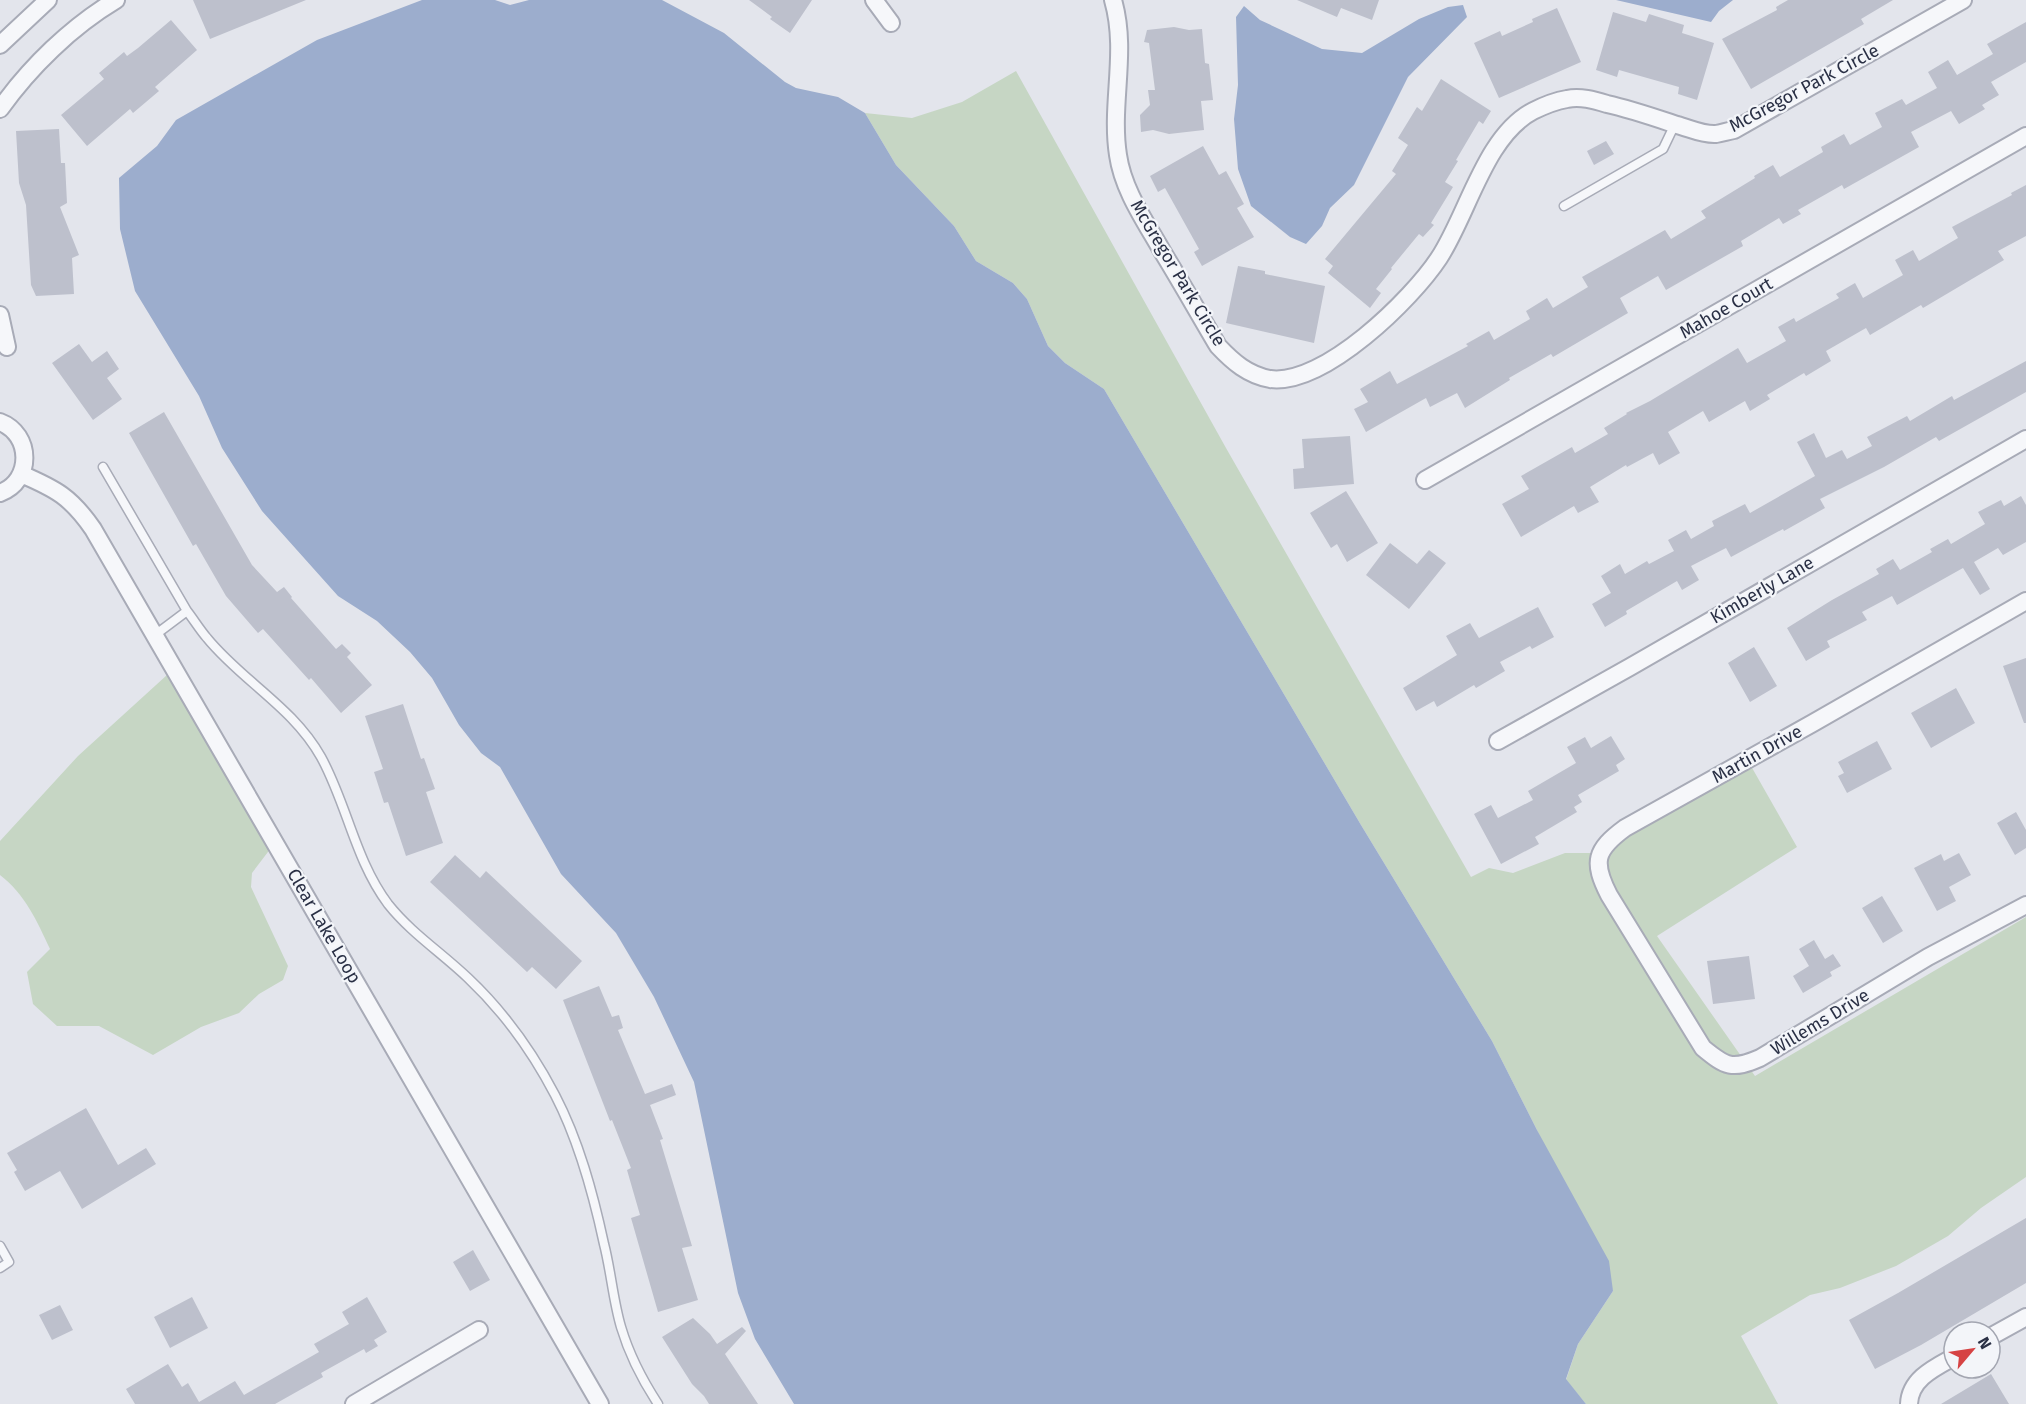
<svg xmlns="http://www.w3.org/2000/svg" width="2026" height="1404" font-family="'Fira Sans',sans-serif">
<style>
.green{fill:#c6d6c4}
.water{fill:#9cadcd}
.building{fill:#bdc0cc}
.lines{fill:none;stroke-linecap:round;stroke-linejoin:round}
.lane-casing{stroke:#a8abb7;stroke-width:11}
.street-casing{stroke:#a8abb7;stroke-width:20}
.lane{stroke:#f6f7fa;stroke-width:8}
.street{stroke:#f6f7fa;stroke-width:16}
.labels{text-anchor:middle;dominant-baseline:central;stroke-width:4.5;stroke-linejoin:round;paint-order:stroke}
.street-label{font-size:18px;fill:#2a3045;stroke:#f3f5f9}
</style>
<rect width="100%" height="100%" fill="#e3e5ec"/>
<!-- green -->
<path class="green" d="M 1016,71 L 1226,448 L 1471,877 L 1489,868 L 1513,873 L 1565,853 L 1595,853 L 1751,766 L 1797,847 L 1657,936 L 1755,1076 L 2026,917 L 2026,1177 L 1981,1208 L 1948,1236 L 1896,1266 L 1840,1288 L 1810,1295 L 1741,1336 L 1778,1404 L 1586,1404 L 1566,1380 L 1578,1344 L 1613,1291 L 1537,1130 L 1492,1041 L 1361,825 L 1104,389 L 1065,363 L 1048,346 L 1027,299 L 1013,283 L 976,261 L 954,226 L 896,165 L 865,113 L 912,118 L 962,102 Z
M 167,675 L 271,848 L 252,873 L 251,887 L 288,966 L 283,980 L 259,994 L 239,1013 L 201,1027 L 153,1055 L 99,1026 L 57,1026 L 33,1004 L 27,972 L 50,949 C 37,921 25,894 0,875 L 0,841 L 78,756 Z"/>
<!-- water -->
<path class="water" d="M 422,0 L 495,0 L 510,5 L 529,0 L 662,0 L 724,33 L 785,82 L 796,88 L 838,97 L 865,113 L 896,165 L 954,226 L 976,261 L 1013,283 L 1027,299 L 1048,346 L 1065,363 L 1104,389 L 1361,825 L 1492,1041 L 1537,1130 L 1609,1261 L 1613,1291 L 1578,1344 L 1566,1379 L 1586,1404 L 794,1404 L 755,1339 L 738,1293 L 694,1082 L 654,997 L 616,933 L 561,874 L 500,767 L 481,753 L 459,725 L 432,678 L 410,652 L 377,621 L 338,596 L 262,511 L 222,448 L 199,396 L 135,291 L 120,229 L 119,178 L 157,146 L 176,120 L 317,40 Z
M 1616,0 L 1733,0 L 1719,11 L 1711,22 Z
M 1463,5 L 1467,17 L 1408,77 L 1354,185 L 1330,208 L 1322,226 L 1306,244 L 1290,237 L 1251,206 L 1238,169 L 1234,119 L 1238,85 L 1236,17 L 1244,6 L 1260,20 L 1322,49 L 1362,53 L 1419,19 L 1448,7 Z"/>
<!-- building -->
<path class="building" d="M 193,0 L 306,0 L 210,39 Z
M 749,0 L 812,0 L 790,33 L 770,19 L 772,17 Z
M 1297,0 L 1379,0 L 1372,20 L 1341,8 L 1337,17 Z
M 1788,0 L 1893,0 L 1861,19 L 1864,24 L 1751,89 L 1722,39 L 1777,10 L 1776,7 Z
M 1557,8 L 1581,62 L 1499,98 L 1474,43 L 1500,31 L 1502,36 L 1533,22 L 1532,19 Z
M 1613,12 L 1646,22 L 1649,14 L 1684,25 L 1682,33 L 1714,43 L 1697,100 L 1678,94 L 1679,87 L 1619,70 L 1617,77 L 1596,70 Z
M 171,20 L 197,50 L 155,87 L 159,91 L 133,113 L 130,109 L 87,146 L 61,115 L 104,79 L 99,73 L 124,52 L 127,56 L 138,48 Z
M 2026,22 L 2026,62 L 1991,82 L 1999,95 L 1982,105 L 1985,109 L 1959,124 L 1951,111 L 1911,132 L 1919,147 L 1844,189 L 1842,185 L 1798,210 L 1801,214 L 1783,224 L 1779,218 L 1741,241 L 1743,246 L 1666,290 L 1658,276 L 1620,298 L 1628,313 L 1553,357 L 1551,354 L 1509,378 L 1510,380 L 1465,408 L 1457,393 L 1430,407 L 1426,398 L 1366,432 L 1354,409 L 1368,402 L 1360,389 L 1390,371 L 1397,384 L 1468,346 L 1466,344 L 1489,331 L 1494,340 L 1530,319 L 1526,311 L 1547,298 L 1553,308 L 1588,287 L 1582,277 L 1665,230 L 1671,239 L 1706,218 L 1701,211 L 1755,178 L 1754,176 L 1773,165 L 1780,177 L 1823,152 L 1821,147 L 1844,134 L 1850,145 L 1882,127 L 1875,113 L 1902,99 L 1906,105 L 1937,88 L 1928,72 L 1948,60 L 1957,75 L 1993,54 L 1987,44 Z
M 1174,27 L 1189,30 L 1202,29 L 1205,63 L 1209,64 L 1213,100 L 1201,101 L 1204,130 L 1169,134 L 1153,130 L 1141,132 L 1140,115 L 1150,105 L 1148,90 L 1155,90 L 1149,43 L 1144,42 L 1147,30 Z
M 1441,79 L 1491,111 L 1483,124 L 1479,121 L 1456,160 L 1458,161 L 1445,182 L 1453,187 L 1431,223 L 1434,225 L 1423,237 L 1419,234 L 1391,268 L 1392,269 L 1376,289 L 1381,293 L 1370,308 L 1328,273 L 1333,266 L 1325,259 L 1396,174 L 1392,171 L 1408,145 L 1398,138 L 1417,107 L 1422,111 Z
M 59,129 L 61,163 L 65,163 L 67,203 L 60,207 L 79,255 L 72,258 L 74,294 L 36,296 L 31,285 L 26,205 L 19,183 L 16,131 Z
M 1606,141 L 1614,154 L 1594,165 L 1587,151 Z
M 1203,146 L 1219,175 L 1226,171 L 1244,204 L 1237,208 L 1254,237 L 1202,266 L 1194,252 L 1199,249 L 1165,188 L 1158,192 L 1150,176 Z
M 2026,185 L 2026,236 L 1998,251 L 2004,260 L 1923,308 L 1921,305 L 1870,335 L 1866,328 L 1826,351 L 1831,361 L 1806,376 L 1804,373 L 1767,395 L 1770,399 L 1750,411 L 1745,401 L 1709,422 L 1703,411 L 1668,432 L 1680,453 L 1659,465 L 1653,453 L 1627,467 L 1626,465 L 1590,487 L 1599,502 L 1578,513 L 1574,506 L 1521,537 L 1502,504 L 1529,489 L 1521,476 L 1572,447 L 1575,453 L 1608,434 L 1604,428 L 1627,414 L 1626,413 L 1650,401 L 1738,348 L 1747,363 L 1786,341 L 1778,327 L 1794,318 L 1796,322 L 1839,298 L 1836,294 L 1855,283 L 1863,298 L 1903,275 L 1895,260 L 1913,250 L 1919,261 L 1958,238 L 1952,227 L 2012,195 L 2011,193 Z
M 1238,266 L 1265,271 L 1265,274 L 1325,286 L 1314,343 L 1226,323 Z
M 79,344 L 92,362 L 107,351 L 119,369 L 107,378 L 122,399 L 93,420 L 52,363 Z
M 2026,361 L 2026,392 L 1939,441 L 1936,437 L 1884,467 L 1820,499 L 1825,508 L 1784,531 L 1783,529 L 1731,557 L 1726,548 L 1691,566 L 1699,580 L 1682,590 L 1677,581 L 1626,611 L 1627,614 L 1605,627 L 1592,604 L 1611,593 L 1601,576 L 1620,564 L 1625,574 L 1647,561 L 1649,564 L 1674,551 L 1668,540 L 1686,530 L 1691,539 L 1714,526 L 1712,521 L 1745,504 L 1750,513 L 1815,476 L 1797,442 L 1814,433 L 1826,458 L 1842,450 L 1847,459 L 1872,446 L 1867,437 L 1907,416 L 1910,421 L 1952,396 L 1954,400 Z
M 164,412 L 252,565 L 277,592 L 284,587 L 292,597 L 291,598 L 336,649 L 342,644 L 351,653 L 347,657 L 372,685 L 341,713 L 311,678 L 309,680 L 263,629 L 258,633 L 226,596 L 196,544 L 193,546 L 129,433 Z
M 1350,436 L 1354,484 L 1294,489 L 1293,469 L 1304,468 L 1302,439 Z
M 1346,491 L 1378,543 L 1347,562 L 1337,544 L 1331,548 L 1310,513 Z
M 2021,496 L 2026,505 L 2026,542 L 2003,555 L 1998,548 L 1974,562 L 1990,589 L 1980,595 L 1963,568 L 1897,605 L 1892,596 L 1862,612 L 1867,620 L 1827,641 L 1830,647 L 1806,661 L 1787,628 L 1832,600 L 1879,574 L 1876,569 L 1893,559 L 1900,570 L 1932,552 L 1930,549 L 1948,539 L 1951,544 L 1985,524 L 1978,512 L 2001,500 L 2004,506 Z
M 1390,543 L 1417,564 L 1429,550 L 1446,563 L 1409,609 L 1366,575 Z
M 1538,607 L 1554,637 L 1532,649 L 1530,646 L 1500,662 L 1505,671 L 1476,688 L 1474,685 L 1437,707 L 1434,701 L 1416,711 L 1403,688 L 1457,655 L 1446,636 L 1470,623 L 1479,638 Z
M 1754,647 L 1777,686 L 1750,702 L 1728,663 Z
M 2026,658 L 2026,723 L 2024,723 L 2003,666 Z
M 1956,688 L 1975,723 L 1931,748 L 1911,713 Z
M 403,704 L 421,759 L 424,758 L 435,789 L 426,792 L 443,843 L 406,856 L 388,802 L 384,803 L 374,772 L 383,769 L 365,716 Z
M 1611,736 L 1625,759 L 1616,765 L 1619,771 L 1578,795 L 1582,802 L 1574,807 L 1577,812 L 1535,837 L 1539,844 L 1501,864 L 1474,814 L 1491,805 L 1498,818 L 1533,800 L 1528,791 L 1576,763 L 1567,747 L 1585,737 L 1591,748 Z
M 1877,741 L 1892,769 L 1847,793 L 1838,776 L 1844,773 L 1838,762 Z
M 2016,812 L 2026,830 L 2026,848 L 2015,855 L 1997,823 Z
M 1959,853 L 1971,875 L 1949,887 L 1956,901 L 1937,911 L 1914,868 L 1941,854 L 1944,861 Z
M 455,855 L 480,878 L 486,871 L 582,961 L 556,989 L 532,967 L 527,972 L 430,882 Z
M 1882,896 L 1903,931 L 1883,943 L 1862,908 Z
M 1814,940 L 1825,959 L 1833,954 L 1841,966 L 1830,972 L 1832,976 L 1803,993 L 1793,976 L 1809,966 L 1799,949 Z
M 1749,956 L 1755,999 L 1713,1004 L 1707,961 Z
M 599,986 L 612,1017 L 619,1015 L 623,1028 L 618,1030 L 645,1094 L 672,1084 L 676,1095 L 650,1105 L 663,1139 L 660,1140 L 692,1246 L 682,1248 L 698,1300 L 658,1312 L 631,1218 L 640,1215 L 627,1170 L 631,1168 L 612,1120 L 610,1121 L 563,1000 Z
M 86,1108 L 118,1165 L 146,1148 L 156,1164 L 82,1209 L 60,1171 L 25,1191 L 14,1172 L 17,1170 L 7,1153 Z
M 2026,1218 L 2026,1283 L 1921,1345 L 1875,1369 L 1849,1320 L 1898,1293 Z
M 473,1250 L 490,1280 L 470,1291 L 453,1262 Z
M 192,1297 L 208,1328 L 170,1348 L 154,1317 Z
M 367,1297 L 387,1332 L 374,1340 L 378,1346 L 366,1353 L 364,1349 L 321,1373 L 323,1377 L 275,1404 L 135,1404 L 126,1389 L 168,1364 L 182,1387 L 188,1383 L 199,1402 L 235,1381 L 244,1395 L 319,1352 L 314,1344 L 349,1324 L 342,1312 Z
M 60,1305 L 73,1330 L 52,1340 L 39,1315 Z
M 693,1318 L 710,1334 L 717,1344 L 742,1327 L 746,1331 L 725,1354 L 758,1404 L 709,1404 L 704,1396 L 692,1384 L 662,1337 Z
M 1991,1374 L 2009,1404 L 1941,1404 Z"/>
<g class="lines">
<defs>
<path id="lane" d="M 1564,206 L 1663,149 L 1675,124
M 103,467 L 187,611 L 155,635
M 187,611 C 194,620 200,630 207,638 C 242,681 293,707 321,757 C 347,804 355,860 388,904 C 411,933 442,953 468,978 C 503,1011 533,1053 555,1095 C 579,1141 593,1193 604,1244 C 611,1271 613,1300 621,1327 C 629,1354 643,1381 658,1404
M 0,1246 L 9,1262 L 0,1268"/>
<path id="street" d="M 874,0 L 891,23
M 1113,0 C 1128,52 1110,103 1118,155 C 1123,190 1145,221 1162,251 C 1181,282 1199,314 1218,346 C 1233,362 1248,375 1270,379 C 1324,386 1412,299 1439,258 C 1468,214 1485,136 1533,111 C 1543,106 1555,101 1567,99 C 1580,96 1594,100 1607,104 C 1630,109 1653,117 1677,125 C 1689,128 1703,135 1716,134 C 1722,133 1728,131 1734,130 L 1963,0
M 0,45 L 48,0
M 0,109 C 30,67 71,27 116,0
M 0,315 L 7,347
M 0,422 C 32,434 33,481 0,493
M 21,474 C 56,489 71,497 93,529 L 600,1404
M 1425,480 L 2026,136
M 2026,601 L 1813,723 L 1625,828 C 1595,850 1592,862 1609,895 L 1703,1048 C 1726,1067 1732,1070 1760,1058 L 1928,957 L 2026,905
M 1498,741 L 1630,667 L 2026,439
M 1990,1337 L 2026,1317
M 354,1404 L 479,1330
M 1909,1404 C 1910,1379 1934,1368 1954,1357"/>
</defs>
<!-- lane casing -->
<use href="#lane" class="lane-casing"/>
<!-- street casing -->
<use href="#street" class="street-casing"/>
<!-- lane -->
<use href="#lane" class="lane"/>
<!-- street -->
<use href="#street" class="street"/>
</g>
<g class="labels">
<!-- street labels -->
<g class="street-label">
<text transform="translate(1804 88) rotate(-28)">McGregor Park Circle</text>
<text transform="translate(1178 273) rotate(59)">McGregor Park Circle</text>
<text transform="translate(1726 308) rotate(-30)">Mahoe Court</text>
<text transform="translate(1762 590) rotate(-30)">Kimberly Lane</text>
<text transform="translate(1757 754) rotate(-29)">Martin Drive</text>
<text transform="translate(324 926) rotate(60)">Clear Lake Loop</text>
<text transform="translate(1820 1022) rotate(-31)">Willems Drive</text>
</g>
</g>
<!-- north arrow -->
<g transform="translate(1972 1350) rotate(61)"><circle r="28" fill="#f3f5f9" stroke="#a3a6b1" stroke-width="1.5"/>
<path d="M0-4.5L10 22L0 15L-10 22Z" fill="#d64344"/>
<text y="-9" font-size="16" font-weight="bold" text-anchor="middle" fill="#2a3045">N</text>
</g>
</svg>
